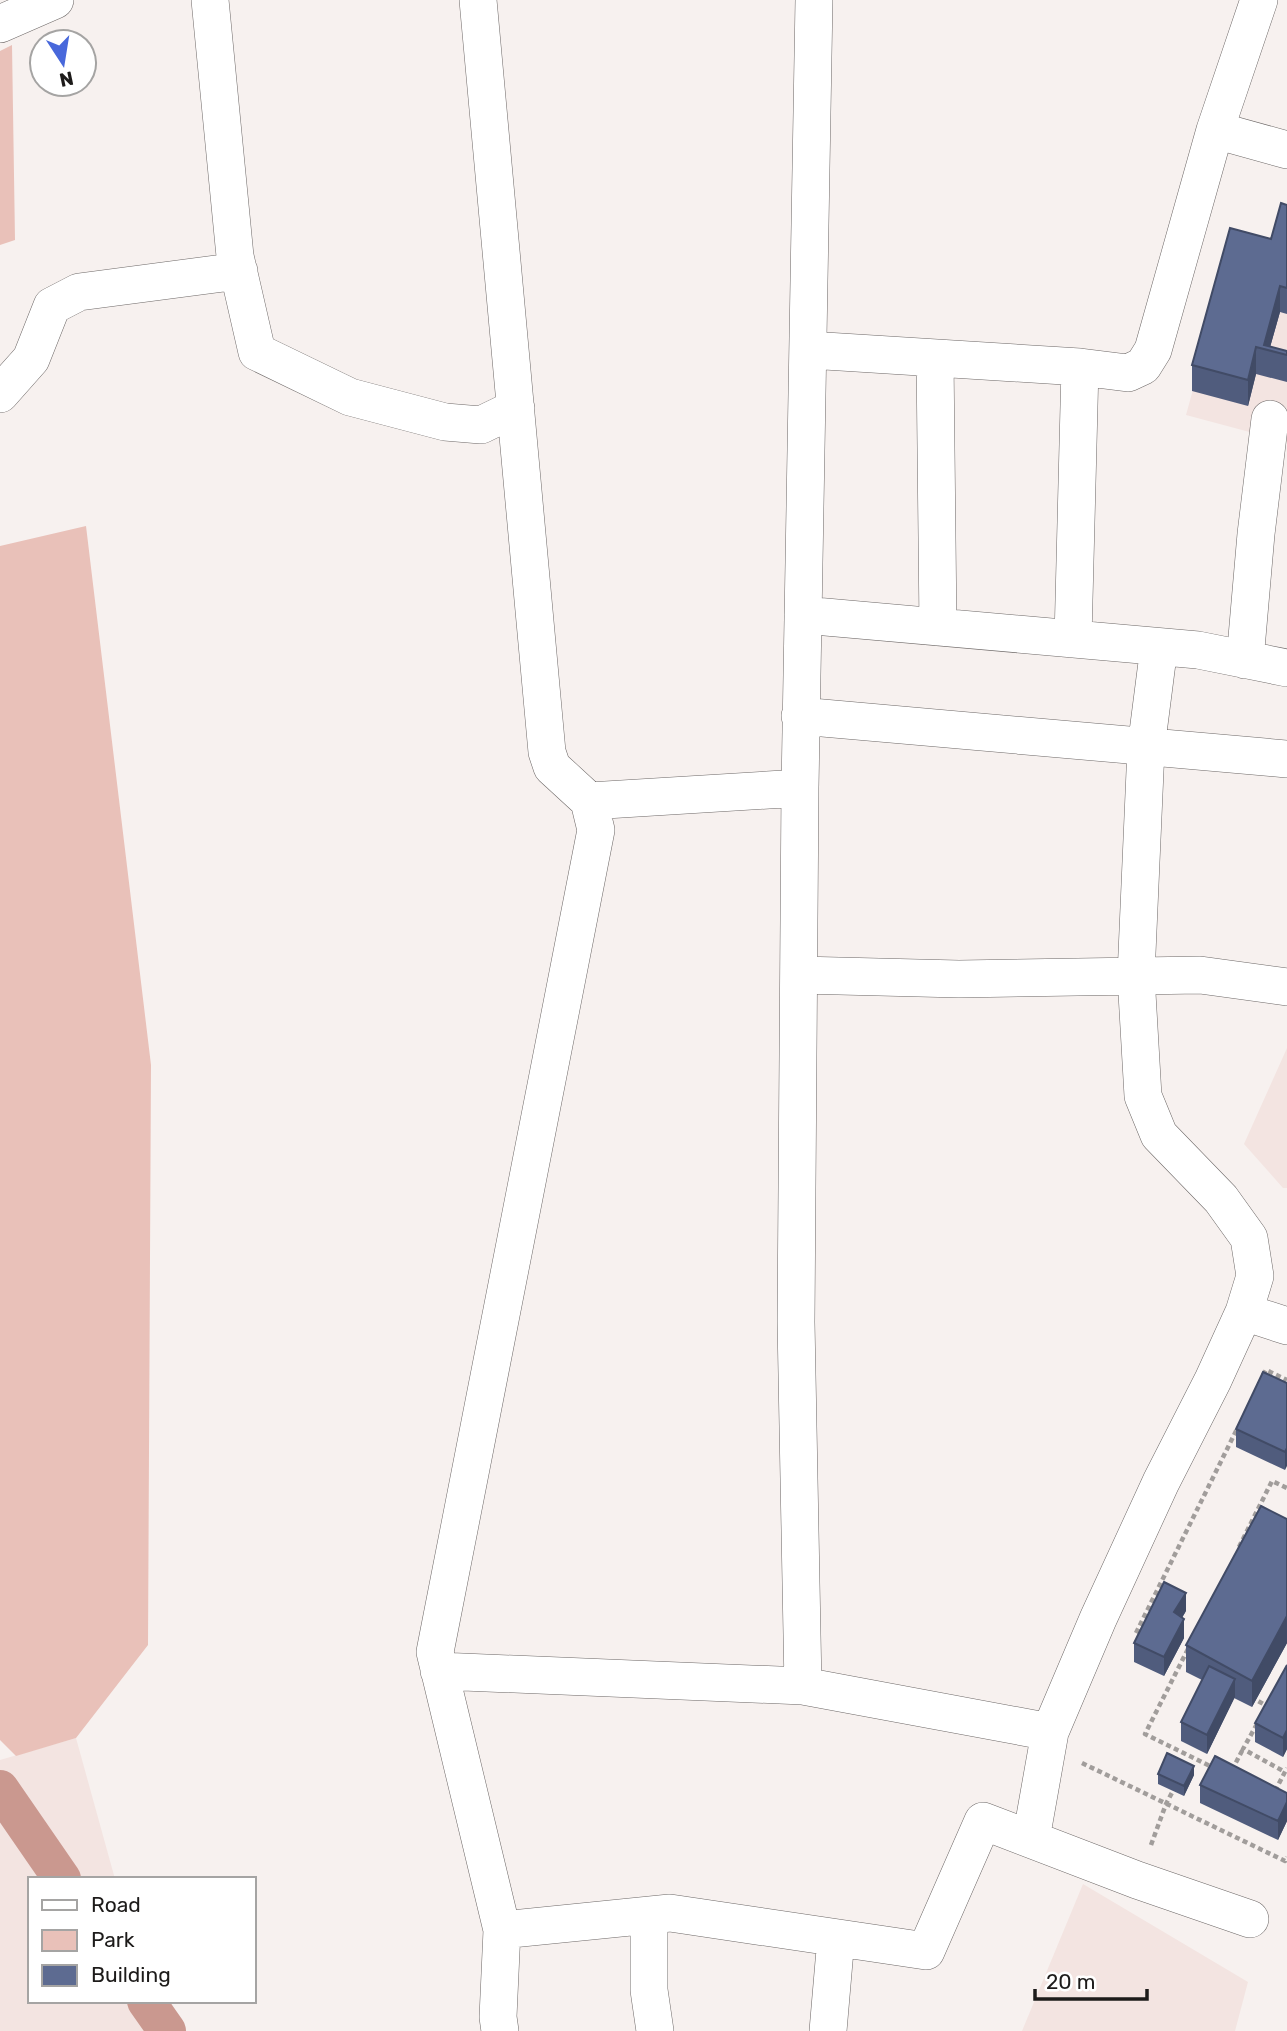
<svg xmlns="http://www.w3.org/2000/svg" width="1287" height="2031" font-family="Rubik,sans-serif">
<style>
.built{fill:#f3e4e1}
.green{fill:#e9c1b9}
.lines{fill:none;stroke-linecap:round;stroke-linejoin:round}
.canal{stroke:#ca988f;stroke-width:38}
.minor-casing{stroke:#6d6867;stroke-width:38}
.path{stroke:#a19d9b;stroke-width:4.5;stroke-dasharray:5 3.5;stroke-linecap:butt}
.minor{stroke:#fff;stroke-width:37}
.wall{fill:#505c7d}
.shaded-wall{fill:#414b66}
.building{fill:#5d6b91;stroke:#414b66;stroke-width:2}
</style>
<rect width="100%" height="100%" fill="#f7f1ef"/>
<!-- built -->
<path class="built" d="M 1287,232 L 1287,442 L 1186,415 L 1230,255 L 1271,266 Z
M 1287,1048 L 1287,1188 L 1283,1188 L 1244,1144 Z
M 76,1738 L 115,1879 L 30,1879 L 30,2001 L 148,2001 L 157,2031 L 0,2031 L 0,1760 Z
M 1083,1884 L 1248,1982 L 1235,2031 L 1022,2031 Z"/>
<!-- green -->
<path class="green" d="M 12,45 L 15,240 L 0,245 L 0,51 Z
M 86,526 L 151,1065 L 148,1645 L 76,1738 L 16,1756 L 0,1740 L 0,546 Z"/>
<g class="lines">
<!-- canal -->
<path class="canal" d="M 0,1789 L 62,1879
M 146,2001 L 167,2031"/>
<defs>
<path id="minor" d="M 210,0 L 235,256 L 257,352 L 350,397 L 445,422 L 481,425 L 516,408
M 478,0 L 547,752 L 552,767 L 589,801 L 596,830 L 435,1652 L 502,1930 L 670,1913 L 926,1951 L 983,1821 L 1137,1880 L 1250,1919
M 814,0 L 800,788 L 796,1322 L 803,1686 L 1050,1732 L 1031,1839
M 0,24 L 55,0
M 1215,130 L 1287,150
M 809,350 L 1080,367 L 1128,373 L 1143,366 L 1153,350 L 1215,130 L 1259,0
M 935,358 L 938,627
M 0,394 L 31,359 L 52,306 L 79,292 L 239,271
M 803,615 L 1198,650 L 1287,668
M 1073,639 L 1080,367
M 1245,660 L 1256,534 L 1270,419
M 800,716 L 1287,759
M 589,801 L 800,788
M 799,975 L 959,979 L 1200,975 L 1287,987
M 1244,1312 L 1287,1326
M 439,1671 L 803,1686
M 1050,1732 L 1098,1619 L 1161,1482 L 1213,1380 L 1244,1312 L 1255,1276 L 1249,1238 L 1221,1199 L 1159,1135 L 1143,1096 L 1136,976 L 1146,748 L 1159,647
M 649,1915 L 649,1990 L 655,2031
M 500,2031 L 498,2017 L 502,1930
M 828,2031 L 836,1938"/>
</defs>
<!-- minor casing -->
<use href="#minor" class="minor-casing"/>
<!-- path -->
<path class="path" d="M 1263,1375 L 1266,1370 L 1287,1380
M 1239,1547 L 1272,1481 L 1287,1488
M 1136,1633 L 1238,1427
M 1188,1649 L 1145,1734 L 1214,1768
M 1251,1697 L 1267,1706
M 1257,1724 L 1243,1749 L 1285,1772
M 1082,1763 L 1285,1861 L 1287,1857
M 1232,1770 L 1243,1749
M 1275,1791 L 1287,1768
M 1151,1845 L 1166,1804 L 1176,1785"/>
<!-- minor -->
<use href="#minor" class="minor"/>
</g>
<!-- wall -->
<path class="wall" d="M 1287,205 L 1287,314 L 1280,312 L 1270,347 L 1287,351 L 1287,382 L 1256,374 L 1248,406 L 1192,391 L 1192,365 L 1271,239 Z
M 1287,1383 L 1285,1470 L 1236,1447 L 1236,1429 Z
M 1287,1519 L 1287,1643 L 1252,1707 L 1234,1698 L 1207,1754 L 1181,1741 L 1181,1722 L 1202,1680 L 1186,1672 L 1186,1645 Z
M 1186,1611 L 1182,1618 L 1184,1638 L 1164,1676 L 1134,1662 L 1134,1643 Z
M 1287,1665 L 1287,1749 L 1283,1757 L 1255,1742 L 1255,1723 Z
M 1158,1774 L 1194,1775 L 1184,1796 L 1158,1784 Z
M 1200,1785 L 1287,1793 L 1287,1821 L 1278,1840 L 1200,1803 Z"/>
<!-- shaded-wall -->
<path class="shaded-wall" d="M 1280,286 L 1280,312 L 1269,351 L 1264,345 Z
M 1256,347 L 1256,374 L 1248,406 L 1248,380 Z
M 1287,1448 L 1287,1466 L 1285,1470 L 1285,1452 Z
M 1186,1593 L 1186,1611 L 1174,1630 L 1174,1612 Z
M 1287,1616 L 1287,1643 L 1252,1707 L 1252,1681 Z
M 1184,1619 L 1184,1638 L 1164,1676 L 1164,1657 Z
M 1235,1679 L 1235,1697 L 1207,1754 L 1207,1735 Z
M 1287,1730 L 1287,1749 L 1283,1757 L 1283,1738 Z
M 1194,1766 L 1194,1775 L 1184,1796 L 1184,1786 Z
M 1287,1802 L 1287,1821 L 1278,1840 L 1278,1821 Z"/>
<!-- building -->
<path class="building" d="M 1281,203 L 1287,205 L 1287,288 L 1280,286 L 1264,345 L 1287,351 L 1287,355 L 1256,347 L 1248,380 L 1192,365 L 1230,228 L 1271,239 Z
M 1263,1372 L 1287,1383 L 1287,1448 L 1285,1452 L 1236,1429 Z
M 1261,1506 L 1287,1519 L 1287,1616 L 1252,1681 L 1186,1645 Z
M 1164,1582 L 1186,1593 L 1174,1612 L 1184,1619 L 1164,1657 L 1134,1643 Z
M 1287,1665 L 1287,1730 L 1283,1738 L 1255,1723 Z
M 1209,1666 L 1235,1679 L 1207,1735 L 1181,1722 Z
M 1167,1753 L 1194,1766 L 1184,1786 L 1158,1774 Z
M 1215,1756 L 1287,1793 L 1287,1802 L 1278,1821 L 1200,1785 Z"/>
<!-- legend -->
<rect x="28" y="1877" width="228" height="126" fill="#ffffff" stroke="#a5a4a3" stroke-width="2"/>
<rect x="42" y="1900" width="35" height="10" fill="#ffffff" stroke="#a5a4a3" stroke-width="2"/>
<text x="91" y="1912" font-size="21" fill="#1d1b1a">Road</text>
<rect x="42" y="1930" width="35" height="21" fill="#e9c1b9" stroke="#a5a4a3" stroke-width="2"/>
<text x="91" y="1947" font-size="21" fill="#1d1b1a">Park</text>
<rect x="42" y="1965" width="35" height="21" fill="#5d6b91" stroke="#a5a4a3" stroke-width="2"/>
<text x="91" y="1982" font-size="21" fill="#1d1b1a">Building</text>
<!-- north arrow -->
<g transform="translate(63 63) rotate(168)"><circle r="33" fill="#ffffff" stroke="#a5a4a3" stroke-width="2"/>
<path d="M0-5L12 26L0 18L-12 26Z" fill="#4868db"/>
<text y="-10" font-size="19" font-weight="bold" text-anchor="middle" fill="#1d1b1a">N</text>
</g>
<!-- scale -->
<path d="M1035 1989v10h112v-10" fill="none" stroke="#1d1b1a" stroke-width="3.5"/>
<text x="1046" y="1989" font-size="21" fill="#1d1b1a" stroke="#ffffff" stroke-width="5" paint-order="stroke">20 m</text>
</svg>
